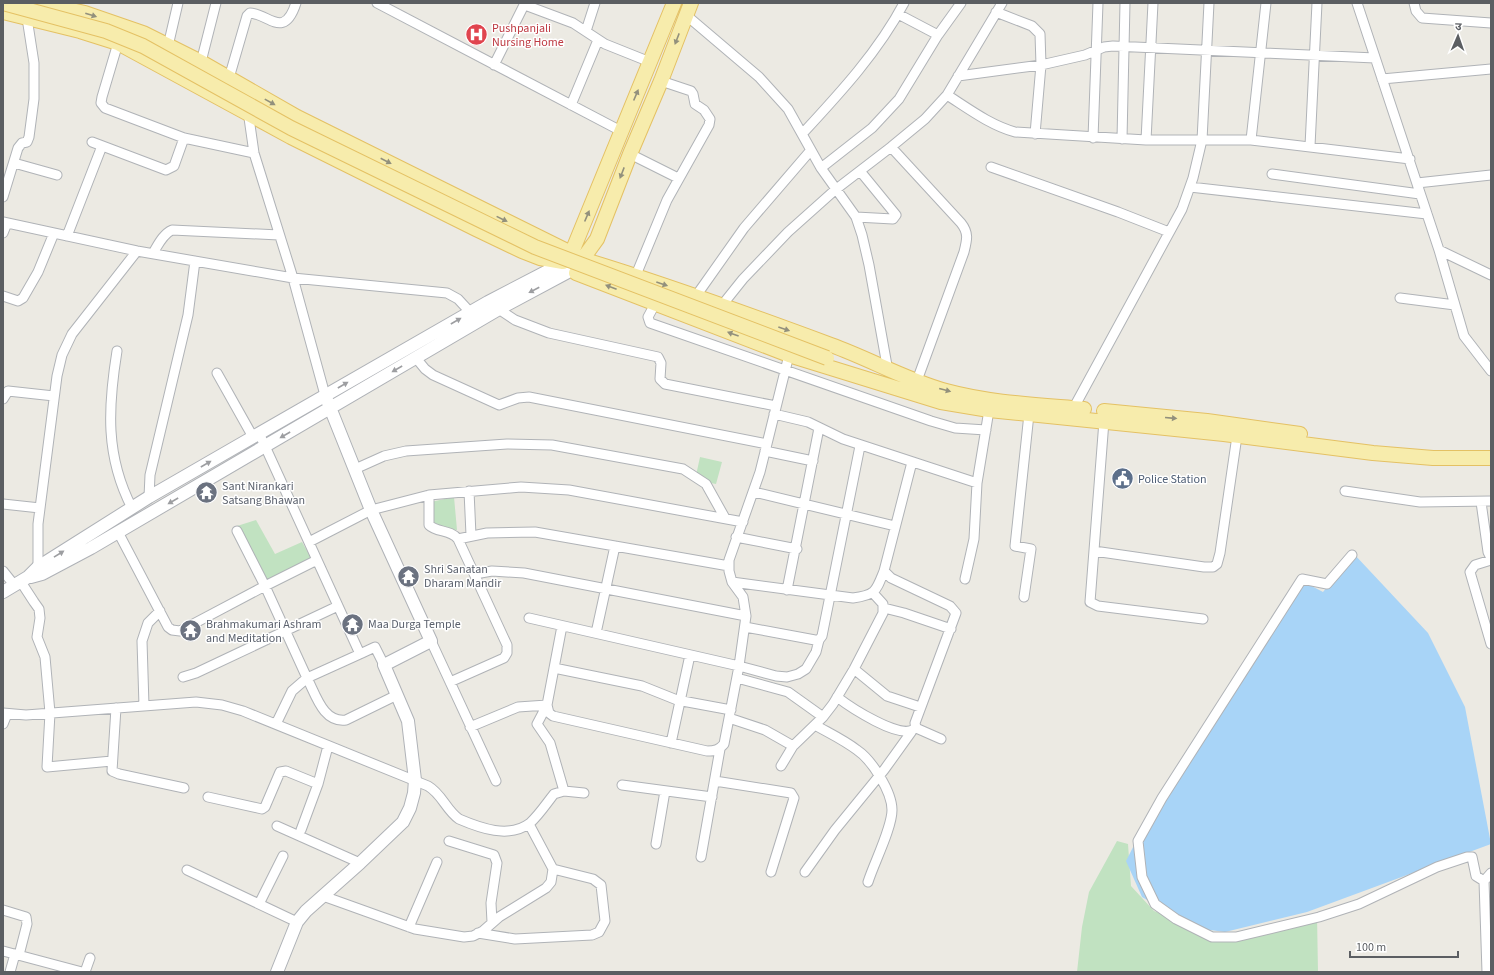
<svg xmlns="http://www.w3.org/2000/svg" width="1494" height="975" font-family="'Source Sans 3','Noto Sans Devanagari',sans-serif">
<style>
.green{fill:#c1e2c1}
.water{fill:#a8d4f7}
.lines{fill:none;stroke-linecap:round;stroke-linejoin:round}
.street-casing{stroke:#b0b3b7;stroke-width:11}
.secondary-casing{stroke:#afb2b7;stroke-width:14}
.primary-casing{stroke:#e4c164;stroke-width:16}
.street{stroke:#fff;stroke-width:9}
.secondary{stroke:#fff;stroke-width:12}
.primary{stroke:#f7ecac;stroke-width:14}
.primary-bridge-casing{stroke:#e4c164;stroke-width:16;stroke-linecap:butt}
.primary-bridge{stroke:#f7ecac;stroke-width:14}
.oneway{fill:#92907c}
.oneway2{fill:#9d9ea1}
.labels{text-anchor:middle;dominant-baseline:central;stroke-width:3;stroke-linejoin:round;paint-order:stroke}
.health-label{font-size:12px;fill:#be3a42;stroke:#fff;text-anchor:start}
.service-label{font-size:12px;fill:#4e5e75;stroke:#fff;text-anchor:start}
.worship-label{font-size:12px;fill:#5b616d;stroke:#fff;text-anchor:start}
</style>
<rect width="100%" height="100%" fill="#eceae3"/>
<!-- green -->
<path class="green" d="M 700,457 L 722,462 L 716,484 L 695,480 Z
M 454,497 L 457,530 L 428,528 L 426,503 Z
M 256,520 L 275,554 L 302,542 L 311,558 L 267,580 L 237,526 Z
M 1117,841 L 1128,844 L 1131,886 L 1154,911 L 1221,936 L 1317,915 L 1318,972 L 1077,972 L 1082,927 L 1089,892 Z"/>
<!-- water -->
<path class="water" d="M 1354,554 L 1428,633 L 1465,707 L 1491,844 L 1307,912 L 1225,932 L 1195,928 L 1142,897 L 1126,861 L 1156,802 L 1302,581 L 1323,592 Z"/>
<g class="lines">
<defs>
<path id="street" d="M 377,3 L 621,131
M 1357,3 L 1439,250 L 1464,336 L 1491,371
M 1414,3 L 1416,11 L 1422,18 L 1491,23
M 525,5 L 573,23 L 605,44 L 650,62
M 996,12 L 1032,26 L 1040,34 L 1041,65 L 1035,134
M 898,14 L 938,35
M 686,15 L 759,77 L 788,109 L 821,168 L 856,217 L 862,235 L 869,265 L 888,371
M 586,31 L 595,3
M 118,43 L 102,97 L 101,103 L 105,108 L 184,138 L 254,153
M 168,46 L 178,3
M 201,62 L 216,3
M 494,65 L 525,3
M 958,76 L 1041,65 L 1085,55 L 1104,47 L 1113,46 L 1375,58
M 229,78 L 247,16 L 250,13 C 269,14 284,40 296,3
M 1382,79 L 1491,69
M 947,95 C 969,109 990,125 1015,132 L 1146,140 L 1251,140 L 1410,159
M 571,105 L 598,40
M 248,111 L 254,153 L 293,278 L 325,395
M 803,133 C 840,93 878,52 904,3
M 1093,138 L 1098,3
M 1122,139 L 1125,3
M 1146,140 L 1153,3
M 1251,140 L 1266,3
M 92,142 L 166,170 L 174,166 L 184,138
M 1310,146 L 1317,3
M 891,147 L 961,223 C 969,233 967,240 964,252 L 915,386
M 630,154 L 678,178
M 14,163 L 57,175
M 991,167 L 1118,212 L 1169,232
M 821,168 L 872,128 L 899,99 L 938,35 L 961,3
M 1272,174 L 1420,194
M 1417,183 L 1491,175
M 1190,187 L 1427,214
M 3,197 L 18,148 L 22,143 L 27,142 L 29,137 L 34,99 L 34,63 L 27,18
M 856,217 L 893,219 L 896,215 L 860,171
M 3,222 L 137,251 L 293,278 L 447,293 L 458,299 L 470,312
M 3,233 L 7,223
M 67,236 L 102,146
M 1439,250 L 1491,275
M 153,253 C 158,245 163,234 172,230 L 279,235
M 636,275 L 667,200 L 709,125 L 710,119 L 704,110 L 695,104 L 693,94 L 691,91 L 661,81
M 3,296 L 18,301 L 23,298 L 38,272 L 54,233
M 696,296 L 744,228 L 811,150
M 1400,298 L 1455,305
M 655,304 L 648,317 L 650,323 L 931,421 L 955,428 L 986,430
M 494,306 L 515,320 L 549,333 L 658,357 L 661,363 L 660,379 L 665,384 L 776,406
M 719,309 L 743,279 L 788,232 L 835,190 L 891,147 L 925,119 L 947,95 L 1002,3
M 117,351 C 108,407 105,456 132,508
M 416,358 L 425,369 L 433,375 L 499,405 L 518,398 L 529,397 L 767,444
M 217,373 L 253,437
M 3,399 L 8,391 L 54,396
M 1072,411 L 1182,209 L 1193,178 L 1202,140 L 1209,3
M 774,414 L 808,422 L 843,439 L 977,483
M 1104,421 L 1090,602 L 1098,606 L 1203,619
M 259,433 L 360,654 L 375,647 L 384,665
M 765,451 L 813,461
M 912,462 L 884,571 L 891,578 L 950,606 L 956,613 L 915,723 L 916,728 L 941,739
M 355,469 L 384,456 L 406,451 L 507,444 L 552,445 L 683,469 L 706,484 L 725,518
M 469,491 L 471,535
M 1345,491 L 1420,502 L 1491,501
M 754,492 L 895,526
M 429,495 L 429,525 C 437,533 450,529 458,539 L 507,645 L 507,653 L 504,658 L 450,682
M 149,497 L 150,475 L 188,315 L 195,261
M 1481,502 L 1488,552 L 1491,558
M 3,504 L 40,508
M 237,531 L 265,586 L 307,678 L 360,654
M 118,532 L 168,627 L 172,630 L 180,631 L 265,586 L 317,560
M 736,537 L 797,549
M 458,539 L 487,533 L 535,532 L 729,566
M 309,542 L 371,510 L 429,495 L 521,487 L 569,490 L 743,522
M 1094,551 L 1204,567 L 1213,567 L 1217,564 L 1220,553 L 1237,436
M 1352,555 L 1327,584 L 1302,579 L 1162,798 L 1138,841 L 1142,877 L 1155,904 L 1176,919 L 1212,937 L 1236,937 L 1319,917 L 1359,904 L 1437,867 L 1467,857 L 1472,857 L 1476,876 L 1484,881
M 1491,560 L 1475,565 L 1470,572 L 1491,644
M 38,567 L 38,524 L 57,376 L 62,355 L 72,334 L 137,251
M 3,571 L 15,586
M 475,574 L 492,571 L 524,573 L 746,616
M 965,579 L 974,539 L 977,483 L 990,404
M 21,582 L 34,602 L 39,609 L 40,618 L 37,637 L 45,657 L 50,713 L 47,767 L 112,761
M 732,582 L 853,598 C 876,595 876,591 884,571
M 787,590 L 819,428
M 1024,597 L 1031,549 L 1015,546 L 1029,414
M 884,608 L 904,613 L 951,629
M 529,618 L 739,666 L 776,676 L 787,677 L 798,674 L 806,669 L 816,652 L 819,640
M 562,626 L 547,705 L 549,713 L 553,716 L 707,751 C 715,751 719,750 724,744 L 739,666 L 746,616 L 743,597 L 732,582 L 729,571 L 729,560 L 760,472 L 789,355
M 745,627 L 815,640 L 819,640 L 822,636 L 860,446
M 596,633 L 615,546
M 431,641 L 496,781
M 554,668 L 642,686 L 677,700 L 731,710
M 854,669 L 887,696 L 920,707
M 183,677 L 196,673 L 338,606
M 737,678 L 788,692 L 823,717
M 837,697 C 850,707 900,740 914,729
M 144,706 L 142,641 L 148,623 L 160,611
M 116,708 L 112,771 L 119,774 L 184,788
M 3,713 L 26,715 L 196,702 L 222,705 L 243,711 L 428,786 C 442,794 446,810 459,819 C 480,828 509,839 530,823 C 539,815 546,804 554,794 L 564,791 L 584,793
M 729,718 L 765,730 L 793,746
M 3,724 L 7,714
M 276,724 L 292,691 L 307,678 C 316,695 323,723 346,720 L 397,695
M 815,725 C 829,733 844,740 857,750 C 872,760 892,792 892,810 C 892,828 874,863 868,882
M 470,727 L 518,707 L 547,705 L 537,724 L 550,743 L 564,791
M 671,743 L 690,655
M 781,766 L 793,746 L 823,717 L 833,704 L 854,669 L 883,613 L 883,604 L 873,593
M 715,781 L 791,793 L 794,798 L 771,872
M 622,785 L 712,797
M 208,797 L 262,809 L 265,807 L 280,772 L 286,771 L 318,784
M 277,826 L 360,863
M 301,830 L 318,784 L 328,746
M 449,841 L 494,855 L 497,863 L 491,903 L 492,922
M 656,844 L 665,791
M 701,857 L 720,749
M 187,870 L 297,922
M 805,872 L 835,830 L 884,770 L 912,731
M 323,896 L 415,929 L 464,937 L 473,936 L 483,931 L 499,917 L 546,888 L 551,882 L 553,869 L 529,824
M 259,904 L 283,856
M 3,910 L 26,917 L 27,924 L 19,955
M 409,927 L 437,862
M 478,933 L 515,939 L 592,935 L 599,932 L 605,921 L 601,885 L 593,879 L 553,869
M 3,951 L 82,972
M 10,972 L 15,954
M 85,972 L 90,958
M 1487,972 L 1484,881 L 1491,873"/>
<path id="secondary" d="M 31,577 L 42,574 L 91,548 L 499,309 L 568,272
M 3,592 L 28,577 L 38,567 L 149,497 L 253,437 L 488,302 L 563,263
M 277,972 L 297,922 L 306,911 L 360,863 L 403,822 L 410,808 L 414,793 L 415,780 L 408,721 L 384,665 L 431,641 L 371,510 L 325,395"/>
<path id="primary" d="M 39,3 L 85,13 L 143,33 L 201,62 L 297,117 L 569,252
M 3,12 L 80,31 L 118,43 L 291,137 L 476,229 L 522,251 L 540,258 L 563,262
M 572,252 L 674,3
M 584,257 L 597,239 L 630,154 L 661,81 L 691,3
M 585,260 C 668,285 750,315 831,345 C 870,359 906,380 946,391 C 990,403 1038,405 1084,409
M 576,273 L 789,355 L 941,402 L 989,410 L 1224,434 L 1373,453 L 1433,458 L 1491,458
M 1104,411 L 1207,421 L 1300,434"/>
</defs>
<!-- street casing -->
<use href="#street" class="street-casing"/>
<!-- secondary casing -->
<use href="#secondary" class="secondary-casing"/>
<!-- primary casing -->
<use href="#primary" class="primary-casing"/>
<!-- street -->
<use href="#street" class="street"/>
<!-- secondary -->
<use href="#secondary" class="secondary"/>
<!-- primary -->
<use href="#primary" class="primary"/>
<defs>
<path id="primary-bridge" d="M 3,3 L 106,31 L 143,46 L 291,128 L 535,247 L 827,358"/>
</defs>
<!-- primary-bridge casing -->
<use href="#primary-bridge" class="primary-bridge-casing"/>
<!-- primary-bridge -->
<use href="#primary-bridge" class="primary-bridge"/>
</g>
<!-- one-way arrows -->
<defs><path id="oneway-solid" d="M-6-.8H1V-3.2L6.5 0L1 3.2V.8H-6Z"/></defs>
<g class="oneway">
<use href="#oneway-solid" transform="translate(91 15) rotate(18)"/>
<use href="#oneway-solid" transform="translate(677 39) rotate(111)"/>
<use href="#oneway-solid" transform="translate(636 95) rotate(-67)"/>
<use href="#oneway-solid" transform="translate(270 102) rotate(29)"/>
<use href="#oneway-solid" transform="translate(386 161) rotate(27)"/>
<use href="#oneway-solid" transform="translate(622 173) rotate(111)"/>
<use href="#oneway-solid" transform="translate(587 216) rotate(-67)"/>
<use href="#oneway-solid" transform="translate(502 219) rotate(26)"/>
<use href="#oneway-solid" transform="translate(662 284) rotate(19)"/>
<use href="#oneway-solid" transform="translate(611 287) rotate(-159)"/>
<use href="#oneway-solid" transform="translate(784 329) rotate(19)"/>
<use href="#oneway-solid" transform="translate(733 334) rotate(-160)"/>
<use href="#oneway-solid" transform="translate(945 390) rotate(15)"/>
<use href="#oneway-solid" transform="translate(1171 418) rotate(5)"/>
</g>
<g class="oneway2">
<use href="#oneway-solid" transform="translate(534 290) rotate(152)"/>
<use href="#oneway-solid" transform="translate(456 321) rotate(-30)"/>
<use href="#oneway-solid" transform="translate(397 369) rotate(150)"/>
<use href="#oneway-solid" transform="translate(343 385) rotate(-30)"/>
<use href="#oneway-solid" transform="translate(285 435) rotate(150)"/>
<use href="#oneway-solid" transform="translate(206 464) rotate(-30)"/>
<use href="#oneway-solid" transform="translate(173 501) rotate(150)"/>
<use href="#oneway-solid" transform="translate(59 554) rotate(-32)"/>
</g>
<!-- icons -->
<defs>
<symbol id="hospital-disc" viewBox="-11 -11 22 22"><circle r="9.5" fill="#e0444e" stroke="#fff"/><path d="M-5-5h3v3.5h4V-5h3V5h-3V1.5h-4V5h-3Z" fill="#fff"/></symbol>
<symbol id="civic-disc" viewBox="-11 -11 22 22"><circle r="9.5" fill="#5c6f8a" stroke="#fff"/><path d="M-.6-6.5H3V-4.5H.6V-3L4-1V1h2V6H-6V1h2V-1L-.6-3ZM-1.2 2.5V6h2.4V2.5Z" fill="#fff"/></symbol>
<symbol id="temple-disc" viewBox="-11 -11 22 22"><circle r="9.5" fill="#6b7280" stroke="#fff"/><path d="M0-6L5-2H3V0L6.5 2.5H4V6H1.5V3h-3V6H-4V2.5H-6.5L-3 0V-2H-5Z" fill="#fff"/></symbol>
</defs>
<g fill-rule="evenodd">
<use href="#hospital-disc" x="464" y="22" width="25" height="25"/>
<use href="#civic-disc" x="1110" y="466" width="25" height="25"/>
<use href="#temple-disc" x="194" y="480" width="25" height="25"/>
<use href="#temple-disc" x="396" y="564" width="25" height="25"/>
<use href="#temple-disc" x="340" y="612" width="25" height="25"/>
<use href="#temple-disc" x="178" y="618" width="25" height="25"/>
</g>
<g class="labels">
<!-- health labels -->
<g class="health-label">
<text x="492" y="28">Pushpanjali<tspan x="492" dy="14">Nursing Home</tspan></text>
</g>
<!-- service labels -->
<g class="service-label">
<text x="1138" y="479">Police Station</text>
</g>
<!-- worship labels -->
<g class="worship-label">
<text x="222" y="486">Sant Nirankari<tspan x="222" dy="14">Satsang Bhawan</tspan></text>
<text x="424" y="569">Shri Sanatan<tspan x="424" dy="14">Dharam Mandir</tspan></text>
<text x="206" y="624">Brahmakumari Ashram<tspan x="206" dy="14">and Meditation</tspan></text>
<text x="368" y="624">Maa Durga Temple</text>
</g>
</g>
<!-- border -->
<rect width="1494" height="975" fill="none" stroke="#5b5e62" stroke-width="8"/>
<!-- north arrow -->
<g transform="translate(1458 36) rotate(2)" stroke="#ffffff" stroke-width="3" paint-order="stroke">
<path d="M0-3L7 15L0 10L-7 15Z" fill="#5b5e62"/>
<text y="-6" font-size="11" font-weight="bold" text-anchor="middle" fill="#5b5e62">उ</text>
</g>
<!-- scale -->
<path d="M1350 951v6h108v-6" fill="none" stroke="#5b5e62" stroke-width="2"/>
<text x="1356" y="951" font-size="12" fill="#5b5e62" stroke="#ffffff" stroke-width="3" paint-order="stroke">100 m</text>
</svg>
